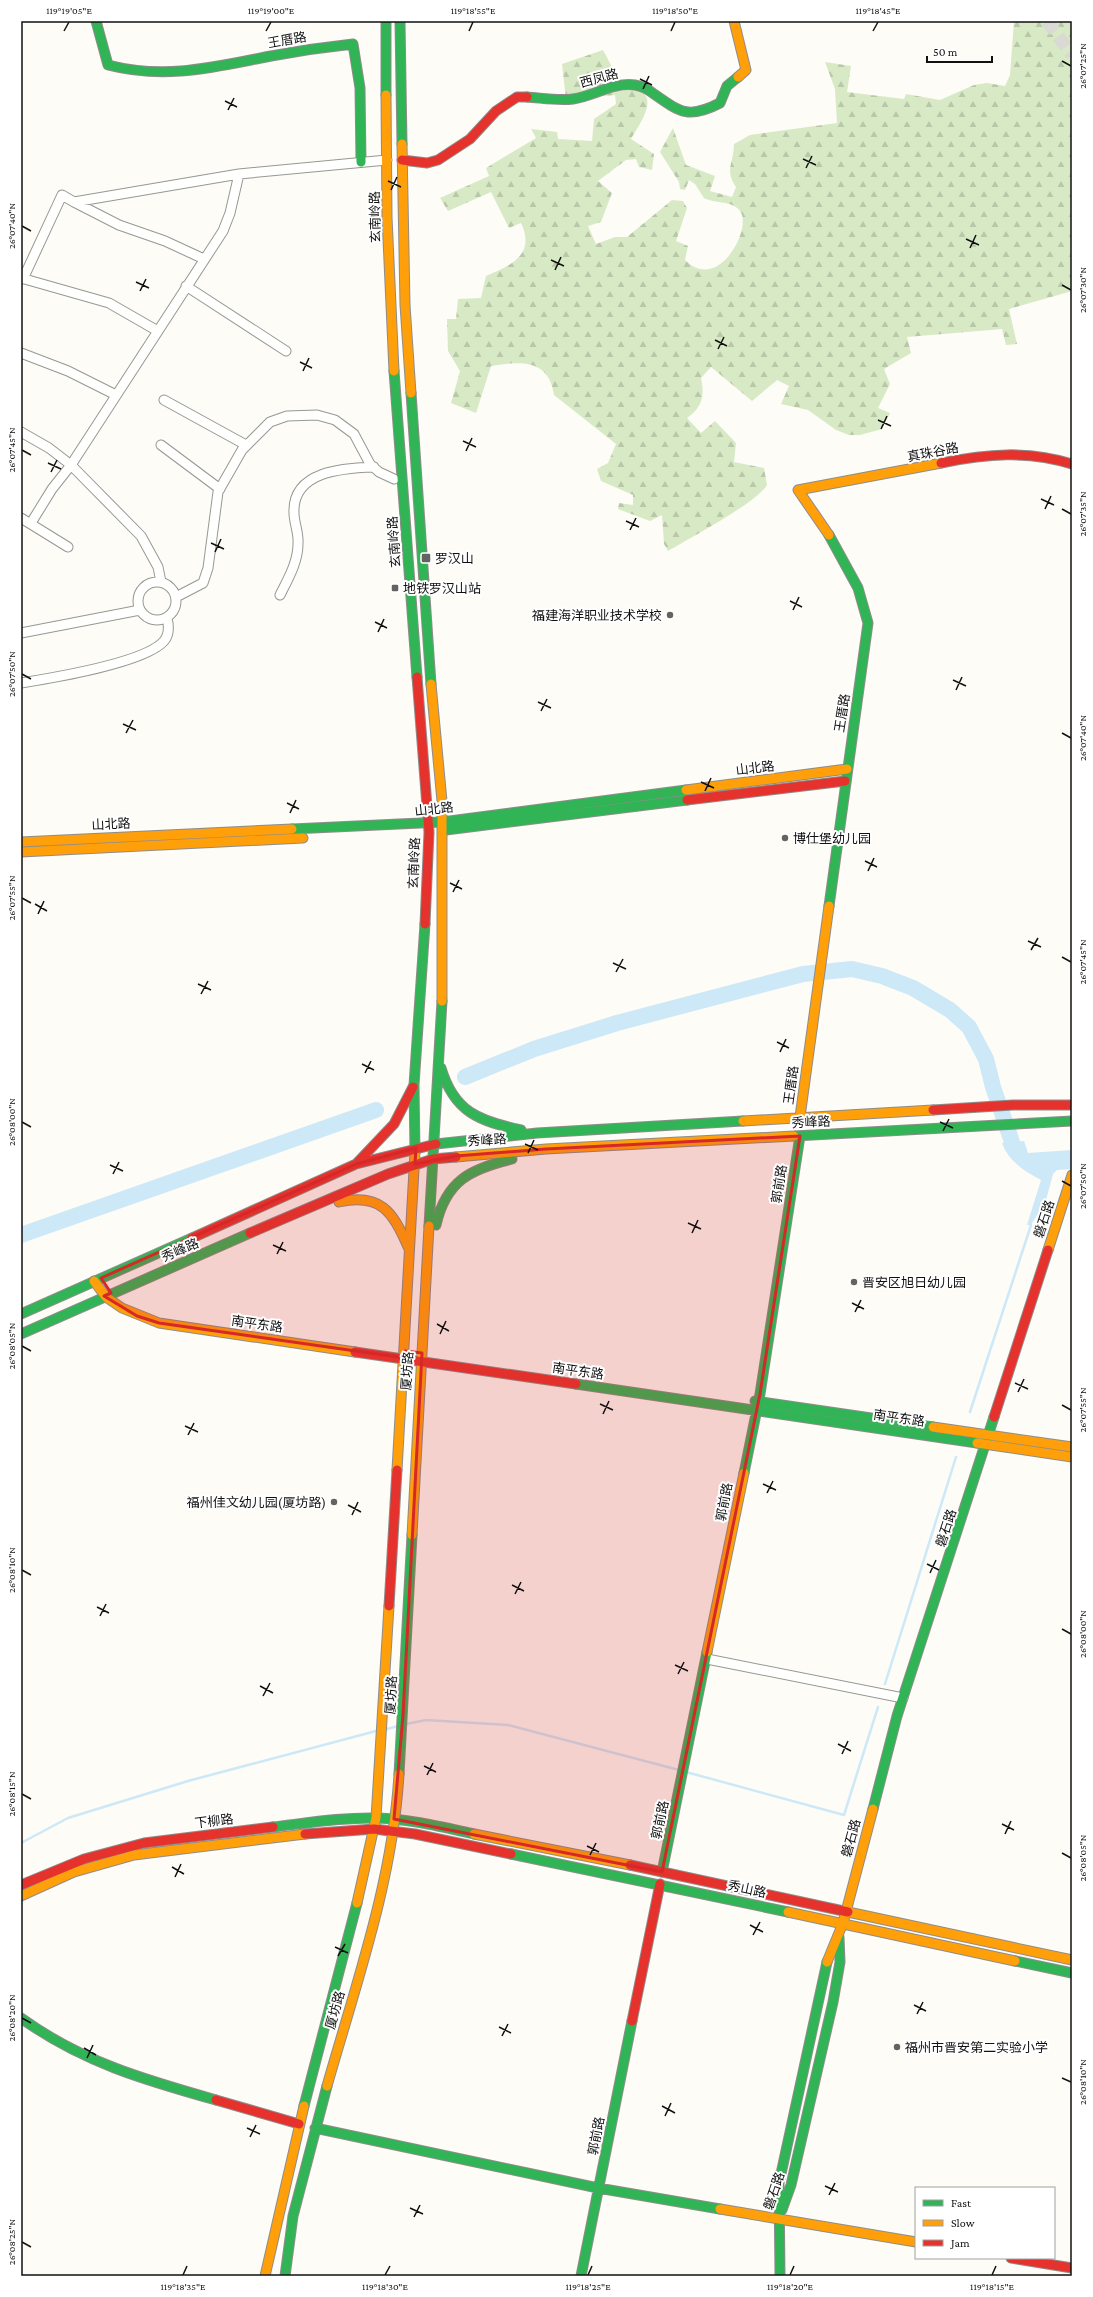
<svg xmlns="http://www.w3.org/2000/svg" width="1093" height="2297" font-family="'Crimson Pro','Noto Sans SC',serif">
<style>
.forest{fill:url(#forest-firs)}
.water{fill:#cde8f7}
.lines{fill:none;stroke-linecap:round;stroke-linejoin:round}
.stream{stroke:#cde8f7;stroke-width:2.5}
.river{stroke:#cde8f7;stroke-width:16}
.secondary-tunnel{stroke:#dad9d4;stroke-width:13;stroke-dasharray:13 6;stroke-linecap:butt}
.street-casing{stroke:#979795;stroke-width:11}
.fast-casing{stroke:#8e8d8b;stroke-width:11}
.slow-casing{stroke:#8e8d8b;stroke-width:11}
.jam-casing{stroke:#8e8d8b;stroke-width:11}
.street{stroke:#fffffe;stroke-width:9}
.fast{stroke:#30b455;stroke-width:9}
.slow{stroke:#ff9f0a;stroke-width:9}
.jam{stroke:#e5322d;stroke-width:9}
.marked{fill:#d62828;fill-opacity:0.2;stroke:#d62828;stroke-width:3;stroke-linejoin:round}
.ticks{fill:none;stroke:#111;stroke-width:1.5}
.poi-dot{fill:#646362;stroke:#fff;stroke-width:1.5}
.labels{text-anchor:middle;dominant-baseline:central;stroke-width:4;stroke-linejoin:round;paint-order:stroke}
.street-label{font-size:13px;fill:#111;stroke:#fff}
.poi-label{font-size:13px;fill:#111;stroke:#fff;text-anchor:start}
.neatline{fill:none;stroke:#111;stroke-width:1.5}
.ticks-label{font-size:10px;text-anchor:middle;fill:#111}
</style>
<defs>
<pattern id="forest-firs" width="22" height="20" patternUnits="userSpaceOnUse"><rect width="22" height="20" fill="#d8eac5"/><path d="M5 1l3.5 6h-7zM16 11l3.5 6h-7z" fill="#b8c8a8"/></pattern>
</defs>
<rect width="100%" height="100%" fill="#fdfcf7"/>
<!-- forest -->
<path class="forest" d="M 1014,21 L 1072,21 L 1072,291 L 1009,309 L 1017,344 L 1006,345 L 1002,329 L 907,337 L 911,353 L 884,369 L 890,384 L 878,408 L 890,413 L 882,429 L 860,435 L 849,435 L 836,430 L 808,410 L 781,404 L 789,386 L 777,380 L 752,401 L 711,367 L 701,378 C 705,397 702,407 687,418 L 701,433 L 715,421 L 736,443 L 734,462 L 764,468 L 767,485 C 756,503 690,538 668,551 L 664,544 L 662,515 L 650,521 L 618,509 L 619,503 L 633,505 L 633,495 L 601,481 L 597,469 L 608,463 L 616,444 L 554,395 C 549,359 521,361 491,366 L 476,413 L 451,403 L 460,371 L 448,351 L 447,319 L 456,319 L 458,299 L 481,298 L 486,276 C 511,265 536,255 521,223 L 509,228 L 491,192 L 448,211 L 440,198 L 489,176 L 486,168 L 536,138 L 531,129 L 557,132 L 558,139 L 592,141 L 594,119 L 616,104 L 615,95 L 566,99 L 562,64 L 603,50 L 621,84 C 627,86 637,88 642,92 C 657,102 637,128 631,139 L 654,154 L 652,170 L 639,167 L 636,159 L 626,160 L 598,181 L 612,193 L 601,222 L 588,226 L 596,244 L 615,237 L 627,237 L 672,200 L 683,201 L 687,208 L 676,241 L 688,246 L 685,260 C 719,294 753,227 740,211 C 732,200 715,204 704,198 L 695,184 L 689,180 L 685,190 L 680,189 L 679,182 L 660,152 L 673,128 L 686,165 L 715,176 L 710,191 L 732,197 L 736,187 C 724,170 734,162 734,144 L 750,135 L 837,123 L 835,89 L 825,62 L 851,66 L 847,92 L 904,99 L 906,94 L 940,100 L 974,85 L 987,83 L 1005,86 L 1010,75 Z"/>
<!-- water -->
<path class="water" d="M 1024,1141 L 1028,1153 L 1072,1150 L 1072,1169 L 1057,1170 L 1053,1174 L 1046,1200 L 1031,1225 L 1027,1225 L 1041,1180 C 1026,1172 1008,1161 1002,1143 Z"/>
<g class="lines">
<!-- stream -->
<path class="stream" d="M 970,1412 L 1031,1225
M 885,1684 L 956,1457
M 406,1724 L 426,1720 L 508,1725 L 679,1770
M 387,1729 L 398,1726
M 686,1772 L 844,1815 L 878,1707
M 21,1843 L 68,1818 L 188,1781 L 376,1731"/>
<!-- river -->
<path class="river" d="M 465,1077 L 534,1049 L 617,1023 L 803,974 L 852,969 L 882,976 L 913,988 L 950,1010 L 969,1027 L 986,1059 L 993,1087 L 1012,1142
M 21,1235 L 376,1110"/>
<!-- secondary-tunnel -->
<path class="secondary-tunnel" d="M 1047,21 L 1072,55"/>
<defs>
<path id="street" d="M 74,202 L 119,225 L 165,241 L 204,259
M 21,278 L 109,303 L 156,330
M 23,279 L 62,195 L 74,202 L 239,174 L 387,160
M 186,286 L 286,351
M 21,353 L 68,371 L 116,395
M 164,400 L 246,445
M 21,432 L 49,448 L 71,465 L 141,536 L 158,567 L 161,582
M 161,445 L 220,489
M 21,518 L 68,547
M 31,523 L 52,489 L 71,465 L 223,231 L 230,213 L 239,174
M138 601a19 19 0 1 1 38 0a19 19 0 1 1-38 0Z
M 280,595 C 288,579 298,562 298,544 C 299,533 294,523 294,513 C 292,471 343,468 374,467
M 176,597 L 203,583 L 208,568 L 218,492 L 242,450 L 270,422 L 287,416 L 317,415 L 335,420 L 354,434 L 370,464 L 379,472 L 394,479
M 21,633 L 140,610
M 21,683 C 52,678 145,663 164,641 C 170,634 169,626 167,618
M 707,1659 L 903,1698"/>
<path id="fast" d="M 96,21 L 108,65 C 166,80 214,67 271,56 C 298,51 325,47 353,44 L 360,88 L 361,162
M 386,21 L 386,95
M 400,21 L 402,144
M 527,97 C 542,98 558,101 573,99 C 594,96 613,82 635,85 C 642,86 649,90 654,94 C 681,113 689,119 720,103 L 727,86 L 738,77
M 394,371 L 417,677
M 411,393 L 431,684
M 829,535 L 858,588 L 868,623 L 829,906
M 292,829 L 442,822 L 686,790
M 446,830 L 687,800
M 441,1068 C 454,1112 479,1121 521,1130
M 794,1136 L 1072,1121
M 436,1144 L 537,1133 L 743,1121
M 415,1152 L 414,1085 L 425,924
M 436,1225 C 446,1181 470,1169 512,1159
M 429,1226 L 442,1001
M 21,1314 L 192,1238
M 21,1334 L 250,1233
M 576,1384 L 977,1443
M 755,1401 L 933,1427
M 744,1473 L 760,1394 L 800,1136
M 399,1774 L 412,1535
M 873,1809 L 897,1716 L 994,1417
M 273,1827 C 307,1823 343,1817 377,1818 C 410,1819 442,1827 474,1834
M 511,1854 L 788,1912
M 662,1872 L 707,1652
M 1015,1961 L 1072,1973
M 21,2018 C 82,2062 145,2080 216,2100
M 304,2106 L 357,1903
M 315,2128 L 598,2188 L 720,2209
M 782,2210 L 791,2185 L 833,2002 L 840,1962 L 839,1937
M 285,2276 L 293,2216 L 327,2086
M 581,2276 L 632,2021
M 780,2276 L 779,2183 L 827,1962"/>
<path id="slow" d="M 734,21 L 746,70 L 738,77
M 386,95 L 387,217 L 394,371
M 402,144 L 405,305 L 411,393
M 829,535 L 798,490 L 941,463
M 431,684 L 442,801 L 442,1001
M 686,790 L 847,769
M 21,842 L 292,829
M 21,852 L 303,838
M 800,1117 L 829,906
M 743,1121 L 933,1110
M 456,1157 L 546,1149 L 794,1136
M 339,1202 C 380,1193 393,1211 408,1247
M 1048,1250 L 1072,1175
M 94,1281 L 106,1297 L 122,1308 L 159,1323 L 355,1352
M 933,1427 L 1072,1447
M 977,1443 L 1072,1457
M 397,1470 L 415,1152
M 412,1535 L 429,1226
M 707,1652 L 744,1473
M 474,1834 L 630,1865
M 21,1896 L 74,1872 L 134,1855 L 305,1834
M 357,1903 L 376,1818 L 389,1606
M 788,1912 L 1015,1961
M 848,1912 L 1072,1960
M 827,1962 L 843,1923 L 873,1809
M 327,2086 C 356,1984 393,1880 399,1774
M 720,2209 L 916,2242
M 265,2276 L 304,2106"/>
<path id="jam" d="M 402,160 L 427,163 L 438,160 L 470,139 L 496,111 L 517,97 L 527,97
M 941,463 C 986,454 1028,450 1072,464
M 417,677 L 429,832 L 425,924
M 687,800 L 845,781
M 933,1110 L 1013,1105 L 1072,1105
M 357,1163 L 394,1124 L 413,1087
M 250,1233 L 388,1174 L 433,1159 L 456,1157
M 192,1238 L 356,1164 L 436,1144
M 355,1352 L 576,1384
M 994,1417 L 1048,1250
M 389,1606 L 397,1470
M 305,1834 L 374,1829 L 415,1834 L 511,1854
M 630,1865 L 848,1912
M 21,1885 L 84,1859 L 144,1843 L 273,1827
M 632,2021 L 660,1884
M 216,2100 L 299,2124
M 1011,2258 L 1072,2268"/>
</defs>
<!-- street casing -->
<use href="#street" class="street-casing"/>
<!-- fast casing -->
<use href="#fast" class="fast-casing"/>
<!-- slow casing -->
<use href="#slow" class="slow-casing"/>
<!-- jam casing -->
<use href="#jam" class="jam-casing"/>
<!-- street -->
<use href="#street" class="street"/>
<!-- fast -->
<use href="#fast" class="fast"/>
<!-- slow -->
<use href="#slow" class="slow"/>
<!-- jam -->
<use href="#jam" class="jam"/>
</g>
<!-- marked area -->
<path class="marked" d="M 800,1136 L 760,1394 L 662,1872 L 394,1819 L 403,1715 L 422,1353 L 405,1351 L 405,1358 L 159,1323 L 137,1316 L 104,1296 L 111,1293 L 101,1278 L 356,1164 L 416,1148 L 415,1164 L 456,1156 L 546,1149 Z"/>
<!-- ticks -->
<path class="ticks" d="M 64,31 L 69,22M 266,31 L 271,22M 469,31 L 473,22M 671,31 L 675,22M 873,31 L 878,22M 1062,61 L 1071,66M 640,79 L 652,85M 643,89 L 649,76M 225,101 L 237,107M 228,110 L 234,98M 803,159 L 816,165M 806,168 L 812,156M 388,181 L 401,187M 391,190 L 397,177M 22,226 L 31,231M 966,239 L 979,245M 970,248 L 976,235M 551,260 L 564,266M 555,270 L 561,257M 136,282 L 149,288M 1062,285 L 1071,290M 140,291 L 146,279M 715,340 L 727,346M 718,349 L 724,337M 300,362 L 312,368M 303,371 L 309,358M 878,420 L 891,426M 881,429 L 887,416M 463,441 L 476,447M 22,450 L 31,455M 466,451 L 472,438M 48,463 L 61,469M 51,472 L 57,460M 1041,499 L 1054,505M 1045,509 L 1051,496M 1062,509 L 1071,514M 626,521 L 639,527M 630,530 L 636,518M 211,543 L 224,549M 215,552 L 221,539M 790,601 L 802,607M 793,610 L 799,597M 375,622 L 387,628M 378,632 L 384,619M 22,674 L 31,679M 953,680 L 966,686M 956,690 L 962,677M 538,702 L 551,708M 541,711 L 547,699M 123,724 L 136,730M 126,733 L 133,720M 1062,733 L 1071,738M 701,782 L 714,788M 705,791 L 711,778M 287,803 L 299,809M 290,813 L 296,800M 865,861 L 877,867M 868,871 L 874,858M 450,883 L 462,889M 453,892 L 459,880M 22,898 L 31,903M 35,904 L 47,911M 38,914 L 44,901M 1028,941 L 1041,947M 1031,950 L 1038,938M 1062,957 L 1071,962M 613,963 L 626,969M 616,972 L 623,959M 198,984 L 211,990M 201,994 L 208,981M 777,1042 L 789,1048M 780,1052 L 786,1039M 362,1064 L 374,1070M 365,1073 L 371,1061M 22,1122 L 31,1127M 940,1122 L 953,1128M 943,1131 L 949,1119M 525,1144 L 538,1150M 528,1153 L 534,1140M 110,1165 L 123,1171M 113,1174 L 119,1162M 1062,1181 L 1071,1186M 688,1223 L 701,1229M 692,1233 L 698,1220M 273,1245 L 286,1251M 277,1254 L 283,1242M 852,1303 L 864,1309M 855,1312 L 861,1300M 437,1324 L 449,1331M 440,1334 L 446,1321M 22,1346 L 31,1351M 1015,1383 L 1028,1389M 1018,1392 L 1024,1379M 600,1404 L 613,1410M 1062,1405 L 1071,1410M 603,1414 L 609,1401M 185,1426 L 198,1432M 188,1435 L 194,1423M 763,1484 L 776,1490M 767,1493 L 773,1481M 348,1505 L 361,1512M 352,1515 L 358,1502M 927,1564 L 939,1570M 22,1570 L 31,1575M 930,1573 L 936,1560M 512,1585 L 524,1591M 515,1594 L 521,1582M 97,1607 L 109,1613M 100,1616 L 106,1604M 1062,1629 L 1071,1634M 675,1665 L 688,1671M 678,1674 L 684,1662M 260,1686 L 273,1693M 263,1696 L 270,1683M 838,1744 L 851,1751M 842,1754 L 848,1741M 424,1766 L 436,1772M 427,1775 L 433,1763M 22,1794 L 31,1799M 1002,1824 L 1014,1830M 1005,1834 L 1011,1821M 587,1846 L 599,1852M 1062,1853 L 1071,1858M 590,1855 L 596,1843M 172,1867 L 184,1874M 175,1877 L 181,1864M 750,1925 L 763,1932M 753,1935 L 760,1922M 335,1947 L 348,1953M 338,1956 L 345,1944M 914,2005 L 926,2011M 917,2014 L 923,2002M 22,2018 L 31,2023M 499,2027 L 511,2033M 502,2036 L 508,2024M 84,2048 L 96,2055M 87,2058 L 93,2045M 1062,2078 L 1071,2082M 662,2106 L 675,2113M 665,2116 L 671,2103M 247,2128 L 260,2134M 250,2137 L 256,2125M 825,2186 L 838,2192M 829,2195 L 835,2183M 410,2208 L 423,2214M 414,2217 L 420,2205M 22,2242 L 31,2247M 183,2275 L 187,2266M 385,2275 L 390,2266M 588,2275 L 592,2266M 790,2275 L 794,2266M 992,2275 L 996,2266"/>
<!-- markers -->
<g class="poi-dot">
<rect x="421" y="553" width="10" height="10" rx="2"/>
<rect x="391" y="584" width="8" height="8" rx="2"/>
<circle cx="670" cy="615" r="4"/>
<circle cx="785" cy="838" r="4"/>
<circle cx="854" cy="1282" r="4"/>
<circle cx="334" cy="1502" r="4"/>
<circle cx="897" cy="2047" r="4"/>
</g>
<g class="labels">
<!-- street labels -->
<g class="street-label">
<text transform="translate(287 40) rotate(-10)">王厝路</text>
<text transform="translate(599 78) rotate(-15)">西凤路</text>
<text transform="translate(375 217) rotate(-91)">玄南岭路</text>
<text transform="translate(933 452) rotate(-11)">真珠谷路</text>
<text transform="translate(394 542) rotate(-94)">玄南岭路</text>
<text transform="translate(842 713) rotate(-81)">王厝路</text>
<text transform="translate(755 768) rotate(-7)">山北路</text>
<text transform="translate(434 809) rotate(-6)">山北路</text>
<text transform="translate(111 824) rotate(-3)">山北路</text>
<text transform="translate(414 863) rotate(-88)">玄南岭路</text>
<text transform="translate(791 1085) rotate(-82)">王厝路</text>
<text transform="translate(811 1122) rotate(-3)">秀峰路</text>
<text transform="translate(487 1140) rotate(-4)">秀峰路</text>
<text transform="translate(779 1184) rotate(-81)">郭前路</text>
<text transform="translate(1044 1219) rotate(-72)">磐石路</text>
<text transform="translate(180 1250) rotate(-23)">秀峰路</text>
<text transform="translate(257 1324) rotate(8)">南平东路</text>
<text transform="translate(407 1371) rotate(-86)">厦坊路</text>
<text transform="translate(578 1371) rotate(8)">南平东路</text>
<text transform="translate(899 1418) rotate(8)">南平东路</text>
<text transform="translate(724 1502) rotate(-79)">郭前路</text>
<text transform="translate(946 1528) rotate(-72)">磐石路</text>
<text transform="translate(391 1695) rotate(-87)">厦坊路</text>
<text transform="translate(660 1820) rotate(-78)">郭前路</text>
<text transform="translate(214 1821) rotate(-7)">下柳路</text>
<text transform="translate(851 1838) rotate(-75)">磐石路</text>
<text transform="translate(747 1889) rotate(12)">秀山路</text>
<text transform="translate(335 2010) rotate(-74)">厦坊路</text>
<text transform="translate(596 2136) rotate(-79)">郭前路</text>
<text transform="translate(774 2191) rotate(-71)">磐石路</text>
</g>
<!-- poi labels -->
<g class="poi-label">
<text x="435" y="558">罗汉山</text>
<text x="403" y="588">地铁罗汉山站</text>
<text x="662" y="615" text-anchor="end">福建海洋职业技术学校</text>
<text x="793" y="838">博仕堡幼儿园</text>
<text x="862" y="1282">晋安区旭日幼儿园</text>
<text x="326" y="1502" text-anchor="end">福州佳文幼儿园(厦坊路)</text>
<text x="905" y="2047">福州市晋安第二实验小学</text>
</g>
</g>
<!-- border -->
<rect width="1093" height="2297" fill="none" stroke="#ffffff" stroke-width="44"/>
<!-- legend -->
<rect x="915" y="2187" width="140" height="72" fill="#ffffff" stroke="#a0a0a0"/>
<rect x="923" y="2200" width="20" height="6" fill="#30b455" stroke="#a0a0a0"/>
<text x="951" y="2207" font-size="12" fill="#111111">Fast</text>
<rect x="923" y="2220" width="20" height="6" fill="#ff9f0a" stroke="#a0a0a0"/>
<text x="951" y="2227" font-size="12" fill="#111111">Slow</text>
<rect x="923" y="2240" width="20" height="6" fill="#e5322d" stroke="#a0a0a0"/>
<text x="951" y="2247" font-size="12" fill="#111111">Jam</text>
<!-- scale -->
<path d="M927 56v6h65v-6" fill="none" stroke="#111111" stroke-width="2"/>
<text x="933" y="56" font-size="12" fill="#111111" stroke="#ffffff" stroke-width="3" paint-order="stroke">50 m</text>
<rect x="22" y="22" width="1049" height="2253" class="neatline"/>
<g class="ticks-label">
<text x="69" y="14">119°19'05"E</text>
<text x="271" y="14">119°19'00"E</text>
<text x="473" y="14">119°18'55"E</text>
<text x="675" y="14">119°18'50"E</text>
<text x="878" y="14">119°18'45"E</text>
<text transform="translate(1082 66) rotate(-90)" y="4">26°07'25"N</text>
<text transform="translate(11 226) rotate(-90)" y="4">26°07'40"N</text>
<text transform="translate(1082 290) rotate(-90)" y="4">26°07'30"N</text>
<text transform="translate(11 450) rotate(-90)" y="4">26°07'45"N</text>
<text transform="translate(1082 514) rotate(-90)" y="4">26°07'35"N</text>
<text transform="translate(11 674) rotate(-90)" y="4">26°07'50"N</text>
<text transform="translate(1082 738) rotate(-90)" y="4">26°07'40"N</text>
<text transform="translate(11 898) rotate(-90)" y="4">26°07'55"N</text>
<text transform="translate(1082 962) rotate(-90)" y="4">26°07'45"N</text>
<text transform="translate(11 1122) rotate(-90)" y="4">26°08'00"N</text>
<text transform="translate(1082 1186) rotate(-90)" y="4">26°07'50"N</text>
<text transform="translate(11 1346) rotate(-90)" y="4">26°08'05"N</text>
<text transform="translate(1082 1410) rotate(-90)" y="4">26°07'55"N</text>
<text transform="translate(11 1570) rotate(-90)" y="4">26°08'10"N</text>
<text transform="translate(1082 1634) rotate(-90)" y="4">26°08'00"N</text>
<text transform="translate(11 1794) rotate(-90)" y="4">26°08'15"N</text>
<text transform="translate(1082 1858) rotate(-90)" y="4">26°08'05"N</text>
<text transform="translate(11 2018) rotate(-90)" y="4">26°08'20"N</text>
<text transform="translate(1082 2082) rotate(-90)" y="4">26°08'10"N</text>
<text transform="translate(11 2242) rotate(-90)" y="4">26°08'25"N</text>
<text x="183" y="2290">119°18'35"E</text>
<text x="385" y="2290">119°18'30"E</text>
<text x="588" y="2290">119°18'25"E</text>
<text x="790" y="2290">119°18'20"E</text>
<text x="992" y="2290">119°18'15"E</text>
</g>
</svg>
